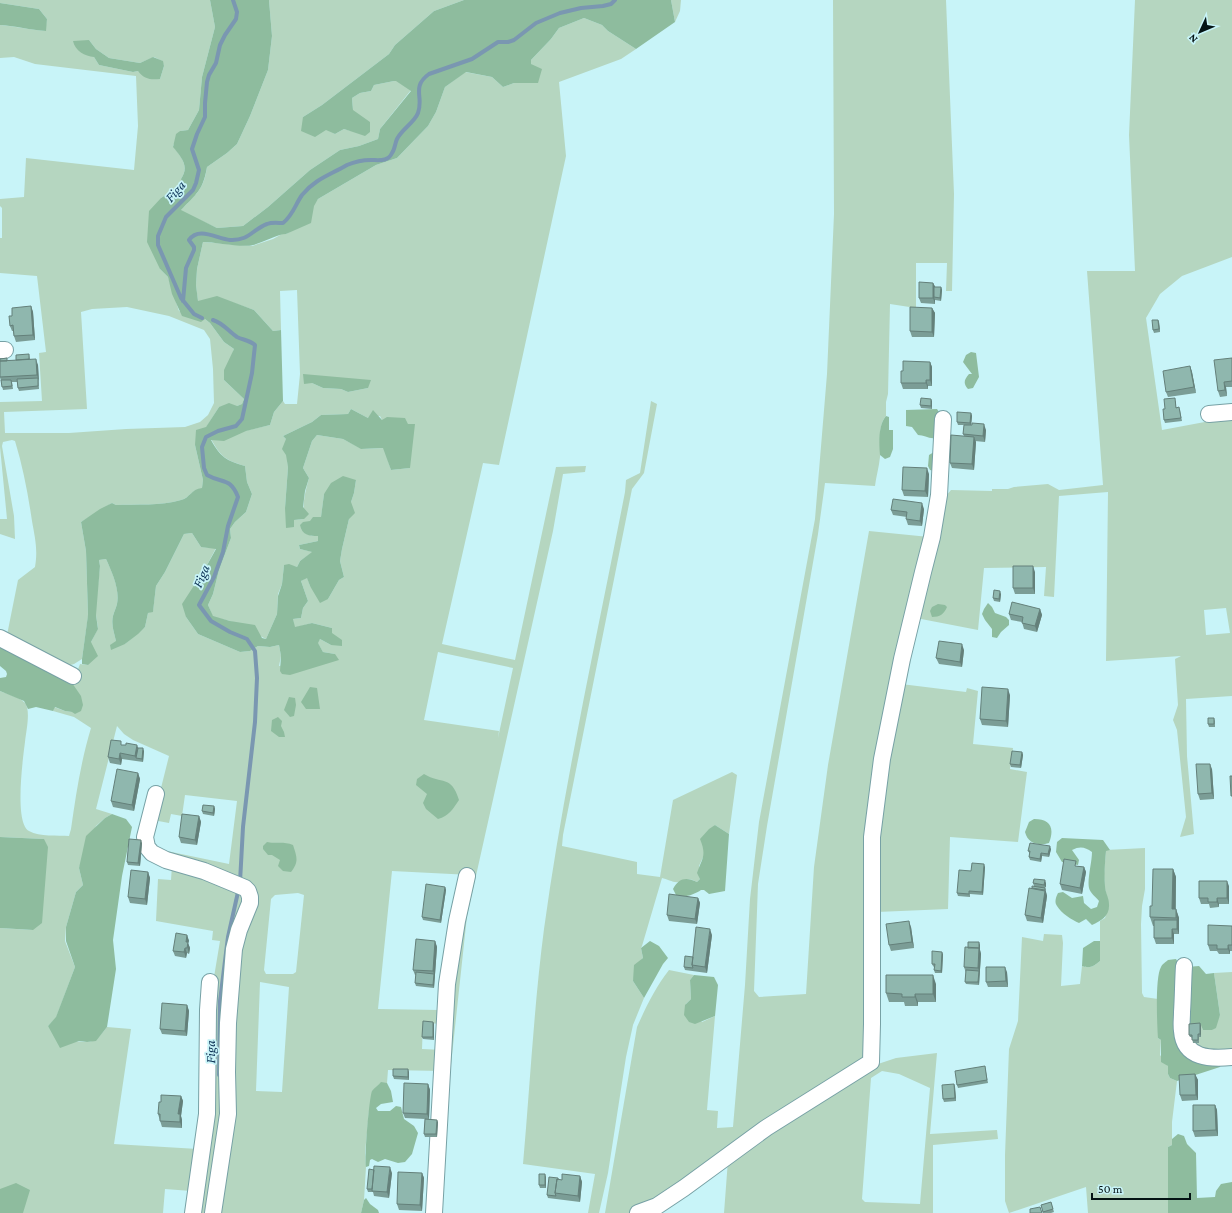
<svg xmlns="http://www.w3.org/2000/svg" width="1232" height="1213" font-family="'Crimson Pro',serif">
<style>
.green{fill:#b5d6c0;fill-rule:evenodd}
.forest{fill:#8ebc9e}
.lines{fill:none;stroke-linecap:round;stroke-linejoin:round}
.stream{stroke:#7a97b1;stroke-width:4}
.minor-casing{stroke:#77a1a5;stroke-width:18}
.minor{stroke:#fff;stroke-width:16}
.wall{fill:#7b9d96}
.shaded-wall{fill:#64807a}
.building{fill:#8fb7ae;stroke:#64807a}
.labels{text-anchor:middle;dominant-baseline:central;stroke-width:3.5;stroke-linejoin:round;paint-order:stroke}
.water-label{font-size:14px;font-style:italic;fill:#0e3457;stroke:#c8f4f8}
</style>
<rect width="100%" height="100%" fill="#c8f4f8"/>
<!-- green -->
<path class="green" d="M 0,0 L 210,0 L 215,27 L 202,77 L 199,110 L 188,130 L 180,131 L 173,146 C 181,157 190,166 181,179 L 182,184 L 161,198 L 160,269 L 168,277 L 179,311 L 205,319 L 210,323 L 224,342 L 234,349 L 224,380 L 244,399 L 242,404 L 237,406 L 219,407 L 195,445 L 203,480 L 202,489 C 190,490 190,498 181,500 C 160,506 137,504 116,505 L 112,503 L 81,522 L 86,551 L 88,616 L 82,659 L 74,664 L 63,667 L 7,635 L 18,580 L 35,567 C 38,550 35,538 32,521 C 28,494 23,467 15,441 L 12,440 L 3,442 L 2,446 L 14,516 L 15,539 L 0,534 L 0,519 L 7,519 L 0,447 L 0,402 L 42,401 L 39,353 L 46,352 L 37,276 L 0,273 L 0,238 L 2,238 L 2,208 L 0,206 L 0,199 L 24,197 L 26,158 L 134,170 L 138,126 L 136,76 L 35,64 L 14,57 L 0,58 L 0,25 C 15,26 30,30 45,31 L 47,19 L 39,9 L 0,3 ZM 89,40 L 96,49 L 109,58 L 140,63 L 154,57 L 162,61 L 164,66 L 160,79 L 138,71 L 133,72 L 99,65 L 94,57 ZM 127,307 L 169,316 L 204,330 L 210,339 L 213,369 L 214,403 L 208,415 L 200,422 L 185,427 L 126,429 L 69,433 L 5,433 L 4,412 L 87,409 L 81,312 L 92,309 Z
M 269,0 L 464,0 L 434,11 L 395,45 L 389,54 L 322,105 L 303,117 L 335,134 L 344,129 L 351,131 L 353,110 L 352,98 L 360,93 L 371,91 L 374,85 L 394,81 L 397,81 L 411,90 L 380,129 L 378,139 L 359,146 L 340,150 L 310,170 L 268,207 L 243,226 L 217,228 L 180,211 C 195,195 204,190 207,167 L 227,153 L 237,144 L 250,116 L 268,70 L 272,36 Z
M 671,0 L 681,0 L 680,11 L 675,22 Z
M 833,0 L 946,0 L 954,194 L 952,291 L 946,291 L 947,263 L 916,263 L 916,308 L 890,304 L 888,394 L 886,402 L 886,416 C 877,426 881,445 880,457 C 879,467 876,477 875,486 L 825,483 L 818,534 L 767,826 L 758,884 L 754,991 L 759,997 L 806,994 L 814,867 L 828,765 L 869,531 L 929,537 L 879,758 L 864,1062 L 633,1213 L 605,1213 L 637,1027 C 646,1007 655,988 669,970 L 694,975 L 690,980 L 691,999 L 686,1004 L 702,1022 L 715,1016 L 707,1110 L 718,1111 L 717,1128 L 733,1127 L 745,985 L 750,899 L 759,822 L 815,519 L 827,374 L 834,214 Z
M 1135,0 L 1232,0 L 1232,257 L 1182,276 L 1160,294 L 1146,318 L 1162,430 L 1210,421 L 1232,416 L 1232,696 L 1186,699 L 1187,756 L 1194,834 L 1180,837 L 1186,817 L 1177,730 L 1173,720 L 1178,705 L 1175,659 L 1181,656 L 1106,661 L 1108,492 L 1059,496 L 1054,597 L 1044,596 L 1046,567 L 984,568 L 978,630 L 916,618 L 940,503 L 951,490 L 992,491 L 992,489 L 1008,489 L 1014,487 L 1048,484 L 1059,490 L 1103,485 L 1087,271 L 1135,271 L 1129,135 ZM 1226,608 L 1230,633 L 1206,635 L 1204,610 Z
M 584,18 L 602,25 L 608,31 L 636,49 L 621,59 L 559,82 L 566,156 L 499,465 L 483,463 L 442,644 L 515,660 L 556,467 L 586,466 L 585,472 L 563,474 L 553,531 L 467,916 L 449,1083 L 455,960 L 471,875 L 392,871 L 378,1009 L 439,1010 L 444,1024 L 423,1023 L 422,1049 L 443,1050 L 442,1071 L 388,1070 L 387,1083 L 381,1083 L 379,1085 L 369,1111 L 365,1153 L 366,1167 L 364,1200 L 361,1213 L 217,1213 L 237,950 L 256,896 L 255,887 L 160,855 L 151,842 L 157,849 L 229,864 L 237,801 L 185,795 L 182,816 L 171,814 L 169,823 L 153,820 L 169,756 L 133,740 L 124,734 L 117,726 L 96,809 L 112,814 L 105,818 L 96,826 L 79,868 L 83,885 L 76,892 L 66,927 L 65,941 L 75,967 L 56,1018 L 48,1026 L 73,1042 C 78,1041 81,1042 86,1042 C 97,1042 101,1034 107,1027 L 131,1029 L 114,1144 L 198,1149 L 191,1191 L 165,1189 L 163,1213 L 0,1213 L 0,928 L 32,930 L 44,839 L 0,837 L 0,691 C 7,694 20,697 25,703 C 31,711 26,731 25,742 C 23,758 14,823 29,831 C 40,837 57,835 69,836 L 71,829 C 76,794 81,761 91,728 L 74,717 L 53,711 L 54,707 L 65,711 L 72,712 L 70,680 L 77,672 L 80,664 L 88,665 L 91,642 L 98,628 L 96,615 L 96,603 L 100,566 L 99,560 L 106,559 C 112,572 120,589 117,604 C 116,608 114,612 113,616 C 111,625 114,632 116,641 L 125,644 L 145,627 L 148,613 L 153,611 L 156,586 L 165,572 L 184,534 L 192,533 L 201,547 L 216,548 L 206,567 L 186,617 L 198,634 L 240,652 L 250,651 L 258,646 L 270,647 L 279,645 L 281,656 L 279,666 L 335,654 L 323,652 L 317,642 L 320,639 L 331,645 L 332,628 L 312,623 L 294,628 L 293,619 L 301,618 L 303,608 L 308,601 L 301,581 L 307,577 L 310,586 L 328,599 L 339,580 L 344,577 L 340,561 L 342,549 L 349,519 L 351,502 L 354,493 L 356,480 L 324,494 L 321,518 L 310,522 L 304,522 L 311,536 L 318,536 L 318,541 L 299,545 L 300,549 L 313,552 L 300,561 L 297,567 L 284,565 L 282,584 L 278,594 L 277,614 L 266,639 L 230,621 L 213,617 L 208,605 L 213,594 L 219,570 L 231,538 L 230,529 L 235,522 L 246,512 L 252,494 L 247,482 L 245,466 C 225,460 221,457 211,439 L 270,425 L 274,412 L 283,401 L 285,404 L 297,404 L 300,374 L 297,290 L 280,291 L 281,330 L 273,331 L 254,310 L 217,297 L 198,302 L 196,285 L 197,269 L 203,242 L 252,246 L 273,239 L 282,234 L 286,234 L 295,229 L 318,199 L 376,165 L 397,158 L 428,126 L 436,112 L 445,87 L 465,72 L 492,77 L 503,87 L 514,83 L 537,83 L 531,64 L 531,60 L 551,39 L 559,28 ZM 312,383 L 368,388 L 348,392 L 341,389 L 323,388 ZM 351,409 L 368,418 L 380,416 L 382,420 L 408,424 L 410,468 L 391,470 L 384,448 L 362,449 L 343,439 L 317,435 L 312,441 L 303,468 L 309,478 C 305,492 302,505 304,519 L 294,520 L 285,508 L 288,467 L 286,439 L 283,436 L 312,422 L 321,415 L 348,414 ZM 438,652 L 513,668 L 498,738 L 499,731 L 424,720 ZM 298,893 L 304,895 L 296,972 L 293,974 L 266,974 L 264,970 L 271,899 L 275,895 ZM 260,982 L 289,987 L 282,1092 L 256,1091 Z
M 651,401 L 657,404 L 644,473 L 632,489 L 563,835 L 562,846 L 637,862 L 637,874 L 660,877 L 673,800 L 732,772 L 737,775 L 729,834 L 715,825 L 704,849 L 704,855 L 699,866 L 700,879 L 697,882 C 687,877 688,880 678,882 C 674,883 667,879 662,878 L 642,946 L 641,948 L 643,958 L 639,962 L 633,981 L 644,998 L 633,1025 L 626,1057 L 608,1173 L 599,1213 L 588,1213 L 595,1174 L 523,1164 C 530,1085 534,1006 544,929 C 564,783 597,637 625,492 L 626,480 L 640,473 Z
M 901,684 L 966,692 L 967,688 L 978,691 L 973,744 L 1013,748 L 1010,769 L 1027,772 L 1018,842 L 950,837 L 948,909 L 877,912 L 877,833 Z
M 1145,848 L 1145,889 L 1142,906 L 1141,924 L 1142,993 L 1144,997 L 1158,999 L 1158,1038 L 1161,1040 L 1160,1055 L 1168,1066 L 1168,1074 L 1170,1078 L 1177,1081 L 1172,1122 L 1172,1145 L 1168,1147 L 1168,1213 L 1088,1213 L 1086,1187 L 1009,1213 L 1005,1201 L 1005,1155 L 1009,1049 L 1018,1021 L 1022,937 L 1043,941 L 1044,934 L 1062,935 L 1063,943 L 1061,986 L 1080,984 L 1082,966 C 1090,969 1094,966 1100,961 L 1100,921 L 1105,918 L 1109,905 L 1105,889 L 1104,874 L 1106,850 Z
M 172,865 L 245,896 L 224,1107 L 211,1213 L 198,1213 L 214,977 L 220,941 L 212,940 L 213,931 L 156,921 L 158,879 L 171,880 Z
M 1232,972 L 1232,1053 L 1218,1055 L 1189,1045 L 1191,1025 L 1202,1025 L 1203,1030 L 1212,1030 L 1220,1015 L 1214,973 Z
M 937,1053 L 930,1134 L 997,1130 L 998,1139 L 933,1145 L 933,1213 L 724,1213 L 728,1160 L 878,1064 L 896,1058 ZM 882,1071 L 899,1074 L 930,1088 L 920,1204 L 865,1202 L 862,1199 L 871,1078 Z"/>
<!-- forest -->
<path class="forest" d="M 210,0 L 269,0 L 272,36 L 268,70 L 250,116 L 237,144 L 227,153 L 207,167 C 203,191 196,194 181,210 L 217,228 L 243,226 L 268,207 L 310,170 L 340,150 L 359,146 L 378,139 L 380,129 L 411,91 L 396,81 L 394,81 L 374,85 L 371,91 L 360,93 L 352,98 L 353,110 L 370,122 L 370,132 L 365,136 L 344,129 L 335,134 L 326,130 L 315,137 L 301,131 L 303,117 L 322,105 L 389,54 L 395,45 L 434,11 L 464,0 L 671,0 L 675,22 L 636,49 L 608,31 L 602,25 L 584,18 L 559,28 L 551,39 L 531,60 L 531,64 L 542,69 L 538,83 L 514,83 L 503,87 L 492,77 L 466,72 L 445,87 L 436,112 L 428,126 L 397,158 L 376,165 L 318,199 L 314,206 L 311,223 L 286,234 C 278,234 262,243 253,245 C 242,248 215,242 203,242 L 197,269 L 196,285 L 198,301 L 217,296 L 254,310 L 273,331 L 281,330 L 283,401 L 274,412 L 270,425 L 246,431 L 224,441 L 211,440 C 221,458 226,460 245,466 L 247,482 L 252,494 L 246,512 L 235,522 L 230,529 L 231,538 L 219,570 L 213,594 L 208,605 L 213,616 L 230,621 L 255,625 L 262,638 L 266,639 L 277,614 L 278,596 L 282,584 L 284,565 L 289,564 L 297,567 L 300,561 L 312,552 L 300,549 L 299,545 L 318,541 L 318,536 C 309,536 302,535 300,525 L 303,522 L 310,521 L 313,517 L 321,517 L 324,494 L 331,483 L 343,476 L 356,480 L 354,493 L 351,502 L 355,513 L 349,519 L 342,549 L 340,561 L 344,577 L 339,580 L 328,599 L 320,603 L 310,586 L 307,578 L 301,581 L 308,601 L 303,608 L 301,618 L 293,619 L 295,627 L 312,623 L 332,628 L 332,633 L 342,640 L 342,646 L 331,645 L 320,639 L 318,643 L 323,652 L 335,654 L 339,660 L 290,675 L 282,674 L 280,671 L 281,656 L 279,645 L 270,647 L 258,646 L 250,651 L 240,652 L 198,634 L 186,617 L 182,604 L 206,567 L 216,549 L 201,547 L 192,533 L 184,534 L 165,572 L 156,586 L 153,612 L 148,613 L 145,627 L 138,634 L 125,644 L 111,650 L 110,645 L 116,641 C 114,632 111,625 113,616 C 114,612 116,608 117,604 C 120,590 112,572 106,559 L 99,560 L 100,566 L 96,615 L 98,629 L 91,642 L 98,656 L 88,665 L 82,664 L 82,659 L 88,615 L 86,551 L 81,522 L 100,509 L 112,503 L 116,505 C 137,504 160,506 181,500 C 190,498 191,489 202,488 L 203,480 L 195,445 L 196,430 L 206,427 L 219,407 L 229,403 L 237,406 L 242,404 L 244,399 L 224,380 L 224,370 L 234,349 L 224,342 L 210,323 L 205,319 L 201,322 L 182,316 L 172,294 L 168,277 L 160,269 L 147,242 L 149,211 L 161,198 L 182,184 L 181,179 C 190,166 181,157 173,147 L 176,134 L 180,131 L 188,130 L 199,110 L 202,77 L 215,27 Z
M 0,3 L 39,9 L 47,19 L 46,31 C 30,30 16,26 0,25 Z
M 89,40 L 96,49 L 109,58 L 140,63 L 153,57 L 163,61 L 164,66 L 160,79 C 150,80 144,79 138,71 L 133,72 L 99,65 L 94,57 C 85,56 75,51 73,41 Z
M 971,352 L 976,353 L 979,377 L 973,388 L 968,389 C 963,383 964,380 969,374 L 972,374 L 963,362 L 966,355 Z
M 303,374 L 371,380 L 368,388 L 348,392 L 341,389 L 323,388 L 312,383 L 304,384 Z
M 351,409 L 368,418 L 373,410 L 382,420 L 387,417 L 405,418 L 408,424 L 415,424 L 410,468 L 391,470 L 383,448 L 361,449 L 343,439 L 317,435 L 312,441 L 303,468 L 309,478 L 305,491 L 303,507 L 309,514 L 304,519 L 294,520 L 294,527 L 286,528 L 285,508 L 288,467 L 286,455 L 282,449 L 286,439 L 283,436 L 312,422 L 321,415 L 348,414 Z
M 937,409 L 939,412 L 935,438 C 929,439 924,435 918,435 L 912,427 L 906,426 L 906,410 Z
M 886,416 L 889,417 L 889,430 L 893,430 L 893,449 L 890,457 L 885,459 L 880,455 C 879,444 878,425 886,416 Z
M 934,452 L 934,471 L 930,470 L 928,466 L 929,455 Z
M 988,603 L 992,607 L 995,613 L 1006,617 L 1009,620 L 1009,625 L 1001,632 L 997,638 L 992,637 L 992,629 L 985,620 L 982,614 L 984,609 Z
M 938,604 L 945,605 L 947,607 C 944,614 940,617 932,617 L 930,611 L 932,607 Z
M 0,641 L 70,680 L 81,696 L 83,705 L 81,711 L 75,714 L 72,712 L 65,711 L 55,707 L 53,711 L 36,707 L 28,709 L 24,701 L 0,691 L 0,678 L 6,677 L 7,674 L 6,671 L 0,666 Z
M 310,687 L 317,688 L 320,709 L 306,709 L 301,702 Z
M 289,697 L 295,698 L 296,705 L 294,716 L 290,717 L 284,710 Z
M 278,717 L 282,721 L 281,726 L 284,732 L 285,737 L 279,737 L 271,731 L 272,720 Z
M 424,774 C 442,785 451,774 459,800 C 453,809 449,816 438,819 L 426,809 L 423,803 L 427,794 L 416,785 L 417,779 Z
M 112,814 L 126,819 L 132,827 L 122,876 L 113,940 L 116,969 L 107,1027 L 96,1041 L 87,1042 L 79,1041 L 60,1048 L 48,1026 L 56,1017 L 75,967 L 66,941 L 66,927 L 76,892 L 83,885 L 79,868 L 86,836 L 105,818 Z
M 1034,819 C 1050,819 1055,827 1049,843 C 1039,846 1028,844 1025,832 L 1029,822 Z
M 715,825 L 729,834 L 725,891 L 709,894 L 704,890 L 701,890 C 695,894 684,899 676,895 L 673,889 C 679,878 686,877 697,882 L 700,879 L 697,873 C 702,858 707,856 700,839 L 709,829 Z
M 0,837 L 44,839 L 48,847 L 42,923 L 33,930 L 0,928 Z
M 1062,838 L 1103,840 L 1110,850 L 1106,851 C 1105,862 1104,874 1105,886 C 1105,892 1109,898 1109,904 C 1110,916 1101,921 1092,925 L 1086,919 L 1079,923 C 1072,920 1061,913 1057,906 C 1054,902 1056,897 1058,893 L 1063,892 L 1072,898 L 1083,896 L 1084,903 L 1091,909 L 1097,907 L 1099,901 C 1096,897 1090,893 1089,888 C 1087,880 1092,862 1092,852 C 1085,847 1080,846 1072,850 L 1079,860 L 1078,865 L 1062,862 L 1056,852 L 1057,842 Z
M 267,842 C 276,844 284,841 293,845 C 297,857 299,862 291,872 L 283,871 L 278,866 L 280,860 L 272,855 L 268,855 L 263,849 L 263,846 Z
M 650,941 L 659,946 L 668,958 L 663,964 L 644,998 L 633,981 L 634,965 L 643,958 L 641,948 Z
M 1094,941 L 1100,941 L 1100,961 C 1094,966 1090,969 1082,966 L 1083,948 Z
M 1176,959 L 1180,966 L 1179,1041 L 1221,1064 L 1220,1067 L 1177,1081 L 1170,1078 L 1168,1074 L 1168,1066 L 1161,1062 L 1161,1040 L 1158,1038 C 1157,1024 1155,977 1161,967 C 1162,964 1166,962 1168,960 Z
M 1199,966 L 1206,974 L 1214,973 L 1220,1015 L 1216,1028 L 1212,1030 L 1203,1030 L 1201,1025 L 1189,1025 L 1187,967 Z
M 694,975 L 714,977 L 718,985 L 715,1016 L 695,1024 L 689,1022 L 684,1015 L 685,1005 L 691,999 L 690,980 Z
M 381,1082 L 387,1083 L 391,1091 L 393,1102 L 381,1104 L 376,1108 L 378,1111 L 390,1111 L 396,1106 L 401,1107 L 404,1119 L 414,1126 L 418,1133 L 412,1154 L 405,1162 L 398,1163 L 385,1159 L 378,1162 L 372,1159 L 370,1160 L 369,1166 L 366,1167 C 364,1161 369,1098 372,1091 C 374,1088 379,1085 381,1082 Z
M 1178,1134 L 1184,1136 L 1187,1144 L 1196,1153 L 1197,1198 L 1215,1197 L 1216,1191 L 1221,1184 L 1232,1182 L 1232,1213 L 1168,1213 L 1168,1147 L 1172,1145 L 1172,1139 Z
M 16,1183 L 30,1190 L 23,1213 L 0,1213 L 0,1189 Z
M 366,1198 L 370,1204 L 378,1210 L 379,1213 L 361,1213 L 364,1200 Z"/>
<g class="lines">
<!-- stream -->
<path class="stream" d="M 183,301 L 186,268 L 194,250 L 194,247 L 189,240 C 199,226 217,239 230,240 C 249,241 253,229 267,224 C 272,222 278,223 283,223 C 293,215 295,205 302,195 C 315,179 330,175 347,165 C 354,162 364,160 371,160 C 379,160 388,162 392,153 C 395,149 395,143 397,139 C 402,129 414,123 418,113 C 424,97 411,87 429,74 L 472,59 L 498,42 L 508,42 L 514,40 L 536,23 L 560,13 L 581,8 L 603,6 L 611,4 L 615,0
M 202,318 L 194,314 L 181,298 L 158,245 L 158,236 L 166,217 L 193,190 L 196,183 L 199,170 L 192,149 L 197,134 L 205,117 L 205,103 L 207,82 L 209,75 L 216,63 L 220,45 L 225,35 L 236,19 L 237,12 L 233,0
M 213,320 C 223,323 228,331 237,337 C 243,340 249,340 255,345 L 252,373 L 242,419 L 236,426 L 218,431 L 206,437 L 202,447 L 204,468 L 207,475 C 223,484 230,477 238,497 L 228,526 L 223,552 L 214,577 L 199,605 L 211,621 L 230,632 L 247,639 L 255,651 L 257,678 L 255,722 L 243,827 L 240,882
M 219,1075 L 220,1001 L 228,937 L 238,892"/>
<defs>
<path id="minor" d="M 0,350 L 5,350
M 1209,414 L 1232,412
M 0,638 L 73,676
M 156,794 L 145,837 L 147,847 L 152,853 L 166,860 L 204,871 L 245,888 L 248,891 L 250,897 L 250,903 L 239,930 L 234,949 L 228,1023 L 227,1072 L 228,1114 L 213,1213
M 1184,966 C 1183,981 1183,997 1182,1012 C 1182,1019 1181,1025 1182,1031 C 1184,1059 1211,1059 1232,1057
M 193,1213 L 207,1114 L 208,1010 L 210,982
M 434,1213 L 447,984 L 457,921 L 467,876
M 638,1213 L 657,1206 L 684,1188 L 766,1128 L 871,1062 L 872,1024 L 872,837 L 882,759 L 902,659 L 923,572 L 932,537 L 939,495 L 943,419"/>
</defs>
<!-- minor casing -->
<use href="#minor" class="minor-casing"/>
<!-- minor -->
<use href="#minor" class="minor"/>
</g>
<!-- wall -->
<path class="wall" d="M 933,283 L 935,287 L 941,287 L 942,290 L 941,301 L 935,300 L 935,304 L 921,303 L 919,298 Z
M 31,306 L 33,312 L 35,340 L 16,342 L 14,336 L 13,331 L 12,331 L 10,326 L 12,316 Z
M 932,308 L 935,313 L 934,337 L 912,337 L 910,331 Z
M 1158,320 L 1159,322 L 1160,332 L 1154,333 L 1153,330 Z
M 29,354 L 30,359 L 38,365 L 39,389 L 19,391 L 18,388 L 17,382 L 12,382 L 13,389 L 3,390 L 0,377 L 8,361 L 16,360 Z
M 1232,358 L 1232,387 L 1226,387 L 1227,396 L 1220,397 L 1218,391 Z
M 930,362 L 932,367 L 932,386 L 928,386 L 928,389 L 903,389 L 901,383 L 903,371 Z
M 1190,366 L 1192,372 L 1196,393 L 1168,397 L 1166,392 Z
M 932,401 L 932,409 L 921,408 L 920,405 Z
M 1176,401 L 1176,407 L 1180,410 L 1182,421 L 1165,423 L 1164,420 L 1165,409 Z
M 971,413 L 972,416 L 971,425 L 986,430 L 985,442 L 975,441 L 976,442 L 974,470 L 952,468 L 950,463 L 964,436 L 963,434 L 964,425 L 958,425 L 957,422 Z
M 929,474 L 928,497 L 904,496 L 902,490 Z
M 924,509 L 922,526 L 908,525 L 906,519 L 907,517 L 893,515 L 891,510 Z
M 1035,572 L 1035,594 L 1015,594 L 1013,588 Z
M 1001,594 L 1000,602 L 994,601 L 993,598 Z
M 1040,609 L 1042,615 L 1037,632 L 1024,629 L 1022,622 L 1011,620 L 1009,614 Z
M 964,650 L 962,667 L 939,664 L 936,658 Z
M 1010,695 L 1008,727 L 982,725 L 980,719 Z
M 1214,718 L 1215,721 L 1215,727 L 1209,727 L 1208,724 Z
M 123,745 L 138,748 L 144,751 L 143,762 L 122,759 L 121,765 L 110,763 L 108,757 Z
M 1022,752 L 1023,755 L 1021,768 L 1011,767 L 1010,764 Z
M 1212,769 L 1214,799 L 1200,800 L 1198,794 Z
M 138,773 L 140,779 L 134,811 L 113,807 L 111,801 Z
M 214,806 L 215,809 L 214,816 L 203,814 L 202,811 Z
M 199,816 L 201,822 L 197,845 L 181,843 L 179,837 Z
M 142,843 L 140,866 L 128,865 L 127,862 Z
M 1051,849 L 1049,857 L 1042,856 L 1041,862 L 1030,860 L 1029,857 L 1030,854 L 1028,851 Z
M 1078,866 L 1084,867 L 1086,872 L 1082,894 L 1062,890 L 1060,884 Z
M 985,867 L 983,895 L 970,894 L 970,897 L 958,896 L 957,893 L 971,871 Z
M 1173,869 L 1176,877 L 1176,909 L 1179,918 L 1179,934 L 1174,934 L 1174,944 L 1156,944 L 1154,938 L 1154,926 L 1153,926 L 1150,917 L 1152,906 Z
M 148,872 L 150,878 L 147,905 L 130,903 L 128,897 Z
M 1033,883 L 1046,883 L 1045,888 L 1047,896 L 1043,923 L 1027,921 L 1025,915 L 1034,886 Z
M 1229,886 L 1229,904 L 1219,904 L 1219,907 L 1210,908 L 1209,904 L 1201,904 L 1199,898 Z
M 445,887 L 446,890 L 441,923 L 423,920 L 422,917 Z
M 698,898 L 700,903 L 697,924 L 669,921 L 667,915 Z
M 1232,926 L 1232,951 L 1230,951 L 1230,954 L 1219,954 L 1217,951 L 1210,951 L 1208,945 Z
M 911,927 L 914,948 L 891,951 L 889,945 Z
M 187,935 L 189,941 L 188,943 L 190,948 L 189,954 L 187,953 L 186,958 L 175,956 L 173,951 Z
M 712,935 L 707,973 L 685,970 L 684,967 Z
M 435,941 L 437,947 L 434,988 L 416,986 L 415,983 L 416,975 L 415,975 L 413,970 Z
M 980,945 L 980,950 L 981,954 L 979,985 L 966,984 L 965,982 L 966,973 L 964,967 L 968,948 Z
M 943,954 L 942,973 L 935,973 L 934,970 L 934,967 L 933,966 L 932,964 Z
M 1007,972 L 1008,987 L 988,987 L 986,982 Z
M 936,984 L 936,1002 L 918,1002 L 918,1006 L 905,1006 L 904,1002 L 889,1002 L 886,993 Z
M 187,1005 L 189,1011 L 187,1036 L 162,1034 L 160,1029 Z
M 433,1022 L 434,1024 L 434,1040 L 423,1039 L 422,1037 Z
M 1200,1023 L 1201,1026 L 1201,1037 L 1199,1037 L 1199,1043 L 1193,1043 L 1192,1037 L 1190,1037 L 1189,1035 Z
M 985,1066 L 988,1083 L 958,1088 L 957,1085 Z
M 409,1072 L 409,1080 L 394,1079 L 393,1076 Z
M 1195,1074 L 1198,1080 L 1198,1100 L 1182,1101 L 1180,1095 Z
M 428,1084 L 430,1090 L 429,1119 L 438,1122 L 437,1137 L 425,1137 L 424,1134 L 425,1119 L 405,1118 L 403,1113 Z
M 954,1084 L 955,1087 L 956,1101 L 944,1102 L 943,1099 Z
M 181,1096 L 183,1101 L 181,1116 L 182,1120 L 182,1128 L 162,1127 L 158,1114 L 161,1102 Z
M 1215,1105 L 1217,1110 L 1218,1136 L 1195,1137 L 1193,1131 Z
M 392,1173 L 389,1198 L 374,1196 L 373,1192 L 368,1192 L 367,1189 Z
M 422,1173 L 424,1178 L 422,1211 L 399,1210 L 397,1204 Z
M 580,1176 L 582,1182 L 580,1202 L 548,1198 L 547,1195 L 558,1178 L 559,1180 L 562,1180 Z
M 546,1177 L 546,1188 L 540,1188 L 539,1185 Z
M 1051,1202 L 1054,1212 L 1051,1213 L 1043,1213 L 1041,1205 Z"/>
<!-- shaded-wall -->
<path class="shaded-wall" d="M 933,283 L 936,288 L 934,297 L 935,300 L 935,304 L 933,298 Z
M 941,287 L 942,290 L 941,301 L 940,298 Z
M 31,306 L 33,312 L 35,340 L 33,335 Z
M 932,308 L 935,313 L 934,337 L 932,332 Z
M 1158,320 L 1159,322 L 1160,332 L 1159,329 Z
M 36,359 L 38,365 L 39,381 L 37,375 Z
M 930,362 L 932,367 L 932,386 L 930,380 Z
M 1190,366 L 1192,372 L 1196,393 L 1194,387 Z
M 926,380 L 928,386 L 928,389 L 926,383 Z
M 1224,382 L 1226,387 L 1227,396 L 1225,390 Z
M 931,399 L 932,401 L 932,409 L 931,406 Z
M 971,413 L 972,416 L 971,426 L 970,423 Z
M 984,424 L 986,430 L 985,442 L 983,436 Z
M 974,437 L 976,442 L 974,470 L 972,464 Z
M 927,468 L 929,474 L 928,497 L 925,491 Z
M 922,503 L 924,509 L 922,526 L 920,521 Z
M 1033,566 L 1035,572 L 1035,594 L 1033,588 Z
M 1000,591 L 1001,594 L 1000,602 L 999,599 Z
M 1040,609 L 1042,615 L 1037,632 L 1035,626 Z
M 962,644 L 964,650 L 962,667 L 960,662 Z
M 1008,689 L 1010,695 L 1008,727 L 1006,721 Z
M 137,745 L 139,750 L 136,758 L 135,756 Z
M 143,748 L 144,751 L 143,762 L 142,759 Z
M 1022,752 L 1023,755 L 1021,768 L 1020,765 Z
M 120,753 L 122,759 L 121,765 L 119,759 Z
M 1210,764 L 1212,769 L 1214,799 L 1212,793 Z
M 138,773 L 140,779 L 134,811 L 132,805 Z
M 214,806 L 215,809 L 214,816 L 213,813 Z
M 199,816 L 201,822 L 197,845 L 195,840 Z
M 141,840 L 142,843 L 140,866 L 138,863 Z
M 1050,846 L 1051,849 L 1049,857 L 1048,854 Z
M 1041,853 L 1042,856 L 1041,862 L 1040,859 Z
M 984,864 L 985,867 L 983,895 L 982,892 Z
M 1084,867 L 1086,872 L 1082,894 L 1080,888 Z
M 1173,869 L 1176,877 L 1175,918 L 1172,909 Z
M 148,872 L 150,878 L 147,905 L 145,899 Z
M 1045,880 L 1046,883 L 1046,888 L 1044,885 Z
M 1227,881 L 1229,886 L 1229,904 L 1227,898 Z
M 445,887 L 446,890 L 441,923 L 440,920 Z
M 1045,888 L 1047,896 L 1043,923 L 1041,918 Z
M 698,898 L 700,903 L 697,924 L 695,919 Z
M 1217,898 L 1219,904 L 1219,907 L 1217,902 Z
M 1176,909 L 1179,918 L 1179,934 L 1177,929 Z
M 909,921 L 911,927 L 914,948 L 912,942 Z
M 710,929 L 712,935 L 707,973 L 705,967 Z
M 1172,929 L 1174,934 L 1174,944 L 1172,938 Z
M 187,935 L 189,941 L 188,943 L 190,948 L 189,954 L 186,942 Z
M 435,941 L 437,947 L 434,988 L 433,985 L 434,974 L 433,971 Z
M 979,942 L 980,945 L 980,950 L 981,954 L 979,985 L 978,982 L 979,971 L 978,968 Z
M 1228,945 L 1230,951 L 1230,954 L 1228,949 Z
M 185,948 L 187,953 L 186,958 L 184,952 Z
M 942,952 L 943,954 L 942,973 L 941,971 Z
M 1005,967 L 1007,972 L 1008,987 L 1006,981 Z
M 933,975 L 936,984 L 936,1002 L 933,994 Z
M 915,994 L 918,1002 L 918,1006 L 915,997 Z
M 187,1005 L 189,1011 L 187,1036 L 185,1031 Z
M 433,1022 L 434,1024 L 434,1040 L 433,1037 Z
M 1200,1023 L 1201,1026 L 1201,1037 L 1200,1034 Z
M 408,1069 L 409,1072 L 409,1080 L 408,1077 Z
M 1195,1074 L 1198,1080 L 1198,1100 L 1196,1095 Z
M 428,1084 L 430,1090 L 429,1119 L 427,1114 Z
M 954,1084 L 955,1087 L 956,1101 L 955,1098 Z
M 181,1096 L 183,1101 L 181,1116 L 182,1120 L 182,1128 L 180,1122 L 178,1114 Z
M 1215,1105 L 1217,1110 L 1218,1136 L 1216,1130 Z
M 437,1120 L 438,1122 L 437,1137 L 436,1134 Z
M 390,1167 L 392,1173 L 389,1198 L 387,1192 Z
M 422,1173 L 424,1178 L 422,1211 L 420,1205 Z
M 545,1174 L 546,1177 L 546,1188 L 545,1185 Z
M 580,1176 L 582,1182 L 580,1202 L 578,1196 Z"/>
<!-- building -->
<path class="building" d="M 919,282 L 933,283 L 933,298 L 919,298 Z
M 934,287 L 941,287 L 940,298 L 934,297 Z
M 31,306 L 33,335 L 14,336 L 13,325 L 10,326 L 9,316 L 12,316 L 12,308 Z
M 910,307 L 932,308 L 932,332 L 910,331 Z
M 1152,320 L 1158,320 L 1159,329 L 1153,330 Z
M 29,354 L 29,359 L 16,360 L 16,355 Z
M 7,358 L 7,361 L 0,361 L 0,359 Z
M 1232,358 L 1232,381 L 1224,382 L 1225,390 L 1218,391 L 1214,360 Z
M 36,359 L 37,375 L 0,377 L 0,361 Z
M 903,361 L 930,362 L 930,380 L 926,380 L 926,383 L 901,383 L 901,371 L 903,371 Z
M 1190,366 L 1194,387 L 1166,392 L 1163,371 Z
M 38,378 L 38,386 L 18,388 L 17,379 Z
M 1,380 L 11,380 L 12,386 L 2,387 Z
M 921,398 L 931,399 L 931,406 L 920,405 Z
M 1175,398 L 1176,408 L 1179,407 L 1181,418 L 1164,420 L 1163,409 L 1165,409 L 1164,399 Z
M 957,412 L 971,413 L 970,423 L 957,422 Z
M 972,423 L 984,424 L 983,436 L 963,434 L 964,425 L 972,425 Z
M 951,435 L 974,437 L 972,464 L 950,463 Z
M 903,467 L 927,468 L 925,491 L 902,490 Z
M 893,499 L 922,503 L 920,521 L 906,519 L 907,512 L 891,510 Z
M 1013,566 L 1033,566 L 1033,588 L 1013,588 Z
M 994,590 L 1000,591 L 999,599 L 993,598 Z
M 1012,602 L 1040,609 L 1035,626 L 1022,623 L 1023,617 L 1009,614 Z
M 939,641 L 962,644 L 960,662 L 936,658 Z
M 982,687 L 1008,689 L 1006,721 L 980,719 Z
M 1208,718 L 1214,718 L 1214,724 L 1208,724 Z
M 111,740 L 121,741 L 121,745 L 126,745 L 126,743 L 137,745 L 135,756 L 120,753 L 119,759 L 108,757 Z
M 138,748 L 143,748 L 142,759 L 136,758 Z
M 1012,751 L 1022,752 L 1020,765 L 1010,764 Z
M 1196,764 L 1210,764 L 1212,793 L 1198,794 Z
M 117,769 L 138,773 L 132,805 L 111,801 Z
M 1230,776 L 1232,776 L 1232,796 L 1231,796 Z
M 203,805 L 214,806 L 213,813 L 202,811 Z
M 182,814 L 199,816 L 195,840 L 179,837 Z
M 129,839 L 141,840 L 138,863 L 127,862 Z
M 1030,843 L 1050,846 L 1048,854 L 1041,853 L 1040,859 L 1029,857 L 1030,851 L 1028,851 Z
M 1064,859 L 1076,861 L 1075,866 L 1084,867 L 1080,888 L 1060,884 Z
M 972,863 L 984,864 L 982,892 L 969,891 L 969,894 L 957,893 L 959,870 L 971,871 Z
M 1153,869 L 1173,869 L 1172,909 L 1176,909 L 1176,918 L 1150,917 L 1150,906 L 1152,906 Z
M 131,870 L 148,872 L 145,899 L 128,897 Z
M 1034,879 L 1045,880 L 1044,885 L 1033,883 Z
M 1199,881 L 1227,881 L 1227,898 L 1217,898 L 1217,902 L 1208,902 L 1208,898 L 1199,898 Z
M 426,884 L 445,887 L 440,920 L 422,917 Z
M 1032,886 L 1045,888 L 1045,890 L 1032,888 Z
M 1029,888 L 1045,891 L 1041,918 L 1025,915 Z
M 669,894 L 698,898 L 695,919 L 667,915 Z
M 1154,920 L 1177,920 L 1177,929 L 1172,929 L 1172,938 L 1154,938 Z
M 909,921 L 912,942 L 889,945 L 886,924 Z
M 1208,925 L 1232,926 L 1232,945 L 1228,945 L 1228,949 L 1217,949 L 1217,945 L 1208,945 Z
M 696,927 L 710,929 L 705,967 L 692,965 Z
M 176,933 L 187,935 L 186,942 L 188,942 L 187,948 L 185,948 L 184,952 L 173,951 Z
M 416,939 L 435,941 L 433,971 L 413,970 Z
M 968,942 L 979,942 L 979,948 L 968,948 Z
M 965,947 L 979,948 L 978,968 L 964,967 Z
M 932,951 L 942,952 L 941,971 L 934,970 L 935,964 L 932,964 Z
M 685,956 L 693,957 L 692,965 L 693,968 L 684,967 Z
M 986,967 L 1005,967 L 1006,981 L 986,982 Z
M 966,970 L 979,971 L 978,982 L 965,982 Z
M 416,972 L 434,974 L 433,985 L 415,983 Z
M 886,975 L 933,975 L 933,994 L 915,994 L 915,997 L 902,997 L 902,994 L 886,993 Z
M 162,1003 L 187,1005 L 185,1031 L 160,1029 Z
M 423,1021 L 433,1022 L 433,1037 L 422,1037 Z
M 1200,1023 L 1200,1034 L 1198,1034 L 1198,1040 L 1192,1040 L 1192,1035 L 1189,1035 L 1189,1024 Z
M 985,1066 L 987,1080 L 957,1085 L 955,1071 Z
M 393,1069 L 408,1069 L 408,1077 L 393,1076 Z
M 1195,1074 L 1196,1095 L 1180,1095 L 1179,1075 Z
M 404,1083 L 428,1084 L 427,1114 L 403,1113 Z
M 954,1084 L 955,1098 L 943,1099 L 942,1085 Z
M 161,1095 L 181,1096 L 178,1114 L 180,1114 L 180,1122 L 160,1121 L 160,1114 L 158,1114 L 159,1102 L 161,1102 Z
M 1193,1105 L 1215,1105 L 1216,1130 L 1193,1131 Z
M 425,1119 L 437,1120 L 436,1134 L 424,1134 Z
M 374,1166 L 390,1167 L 387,1192 L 372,1191 Z
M 369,1169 L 374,1170 L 372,1189 L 367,1189 Z
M 398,1172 L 422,1173 L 420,1205 L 397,1204 Z
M 539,1174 L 545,1174 L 545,1185 L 539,1185 Z
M 562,1174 L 580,1176 L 578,1196 L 555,1193 L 557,1179 L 562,1180 Z
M 549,1177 L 558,1178 L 558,1180 L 557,1179 L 555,1193 L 556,1196 L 547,1195 Z
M 1051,1202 L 1053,1209 L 1043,1212 L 1041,1205 Z
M 1040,1207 L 1042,1213 L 1030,1213 L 1030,1209 Z"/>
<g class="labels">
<!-- water labels -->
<g class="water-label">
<text transform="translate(175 191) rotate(-48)">Figa</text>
<text transform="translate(201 576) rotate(-67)">Figa</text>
<text transform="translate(210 1052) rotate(-91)">Figa</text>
</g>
</g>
<!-- north arrow -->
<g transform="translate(1200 32) rotate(226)" stroke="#c8f4f8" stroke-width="3" paint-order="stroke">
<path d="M0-3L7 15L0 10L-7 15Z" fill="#041314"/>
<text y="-6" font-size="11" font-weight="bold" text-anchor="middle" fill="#041314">N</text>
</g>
<!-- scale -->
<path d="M1092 1193v6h98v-6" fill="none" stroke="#041314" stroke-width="2"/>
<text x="1098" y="1193" font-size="12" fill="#041314" stroke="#c8f4f8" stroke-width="3" paint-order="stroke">50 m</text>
</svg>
